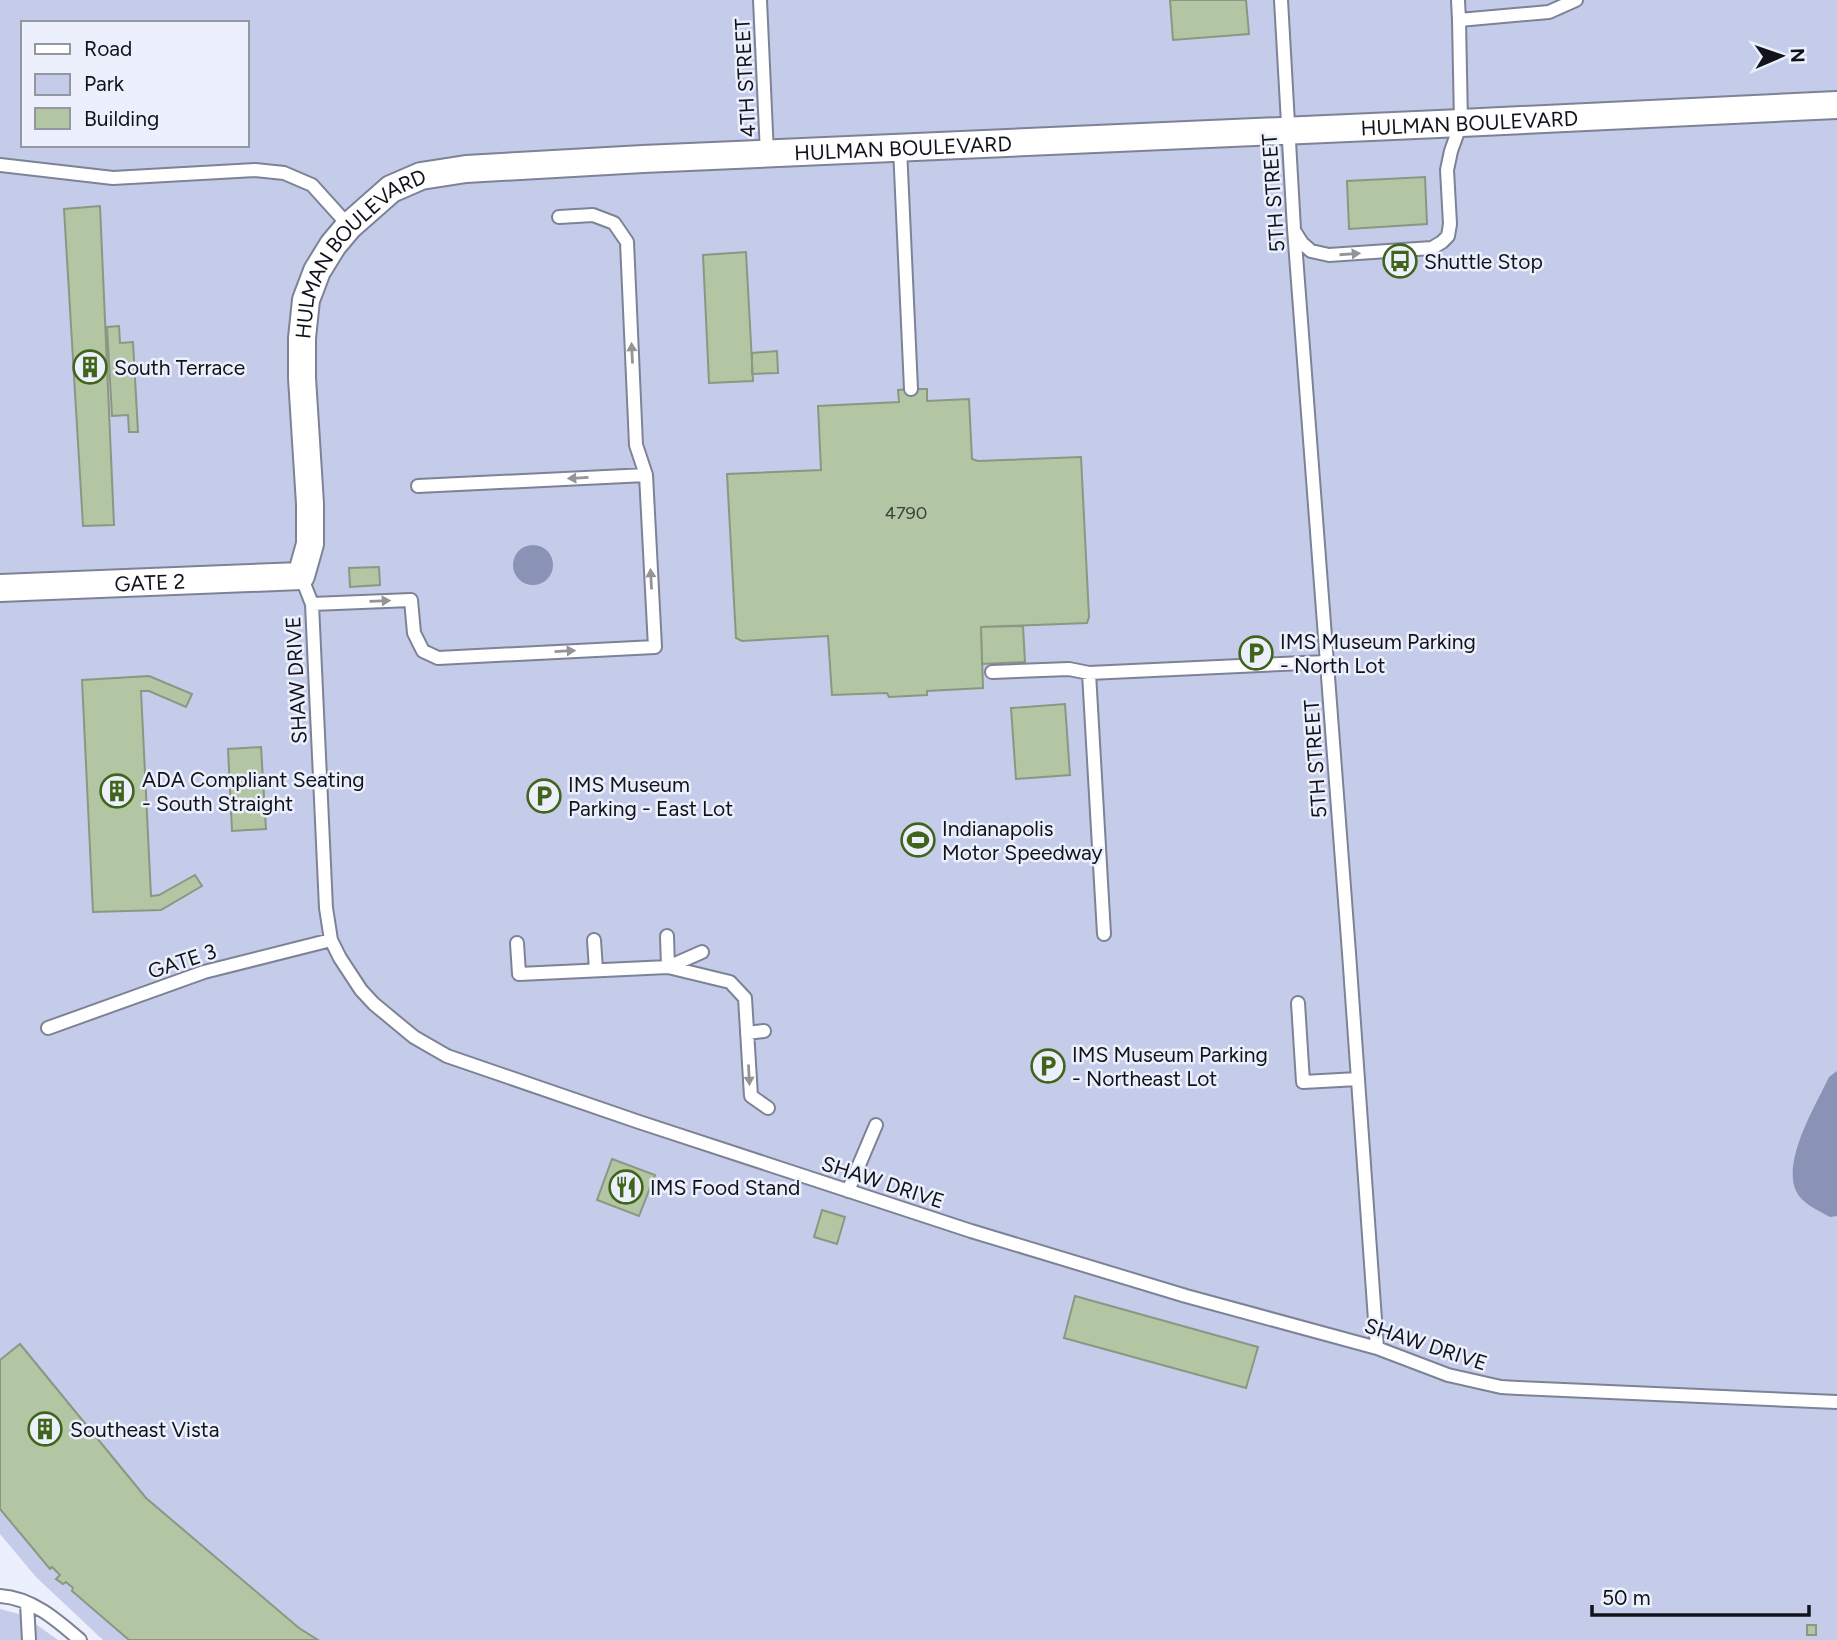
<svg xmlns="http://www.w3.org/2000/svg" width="1837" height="1640" font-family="Figtree,sans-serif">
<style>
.green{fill:#c5cce9;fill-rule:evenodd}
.water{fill:#8a92b6}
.building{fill:#b2c6a3;stroke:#8b9683;stroke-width:2}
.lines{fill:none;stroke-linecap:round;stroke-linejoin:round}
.lane-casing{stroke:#7d8296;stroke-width:16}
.street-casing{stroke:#7d8296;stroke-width:30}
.lane{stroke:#fff;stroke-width:12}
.street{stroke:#fff;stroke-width:26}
.oneway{fill:#949598}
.labels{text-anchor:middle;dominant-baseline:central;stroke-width:5;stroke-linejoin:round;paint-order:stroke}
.number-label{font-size:18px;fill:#39403c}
.street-label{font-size:21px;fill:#11131a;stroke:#eceffc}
.poi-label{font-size:21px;fill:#11131a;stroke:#eceffc;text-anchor:start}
</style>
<rect width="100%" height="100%" fill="#eceffc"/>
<!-- green -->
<path class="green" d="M 0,0 L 1837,0 L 1837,1640 L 103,1640 L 36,1577 L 0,1534 ZM 23,23 L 247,23 L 247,145 L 23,145 Z
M 0,1609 L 23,1615 L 58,1640 L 0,1640 Z"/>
<!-- water -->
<path class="water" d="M513 565a20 20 0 1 1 40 0a20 20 0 1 1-40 0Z
M 1837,1071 L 1837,1216 L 1830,1217 C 1818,1210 1802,1204 1796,1191 C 1782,1160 1816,1105 1829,1077 Z"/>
<!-- building -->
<path class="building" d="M 1170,0 L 1246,0 L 1249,34 L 1173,40 Z
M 1425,177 L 1427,224 L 1349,229 L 1347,181 Z
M 100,206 L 114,525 L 83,526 L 64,209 Z
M 746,252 L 753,381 L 709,383 L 703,255 Z
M 119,326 L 120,343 L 133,342 L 138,432 L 129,432 L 128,415 L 112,416 L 107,327 Z
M 777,351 L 778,373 L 752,374 L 752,353 Z
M 911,389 L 927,389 L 927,401 L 969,399 L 972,459 L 978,461 L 1081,457 L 1089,617 L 1087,623 L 981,627 L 983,688 L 927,691 L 927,695 L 889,697 L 887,693 L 832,695 L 828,636 L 742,641 L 736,638 L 727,474 L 821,470 L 818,406 L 899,402 L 898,390 Z
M 379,567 L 380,585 L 350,587 L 349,568 Z
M 1023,626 L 1025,662 L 982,664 L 981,627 Z
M 149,676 L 192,694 L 186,707 L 149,691 L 141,691 L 151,896 L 159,895 L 195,875 L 202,886 L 161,910 L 93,912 L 82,680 Z
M 1065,704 L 1070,775 L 1016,779 L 1011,708 Z
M 261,747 L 266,829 L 232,831 L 228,749 Z
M 612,1159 L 655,1175 L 639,1216 L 597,1200 Z
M 822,1210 L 845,1217 L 837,1244 L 814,1237 Z
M 1075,1296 L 1258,1347 L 1246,1388 L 1064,1338 Z
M 20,1344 L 146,1498 L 299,1628 L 318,1640 L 129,1640 L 72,1591 L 73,1588 L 66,1582 L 63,1584 L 56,1579 L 60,1575 L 52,1567 L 50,1569 L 0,1509 L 0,1360 Z
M 1807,1625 L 1816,1625 L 1816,1635 L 1807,1635 Z"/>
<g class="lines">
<defs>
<path id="lane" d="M 760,0 L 767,154
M 1281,0 L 1294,229 L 1349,953 L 1377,1348
M 1458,0 L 1459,20
M 900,148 L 911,389
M 0,165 L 113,178 L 255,170 L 284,173 L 312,185 L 349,226
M 1295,232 L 1302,243 L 1311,251 L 1329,255 L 1432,248 L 1442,242 L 1448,236 L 1450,224 L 1447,170 L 1451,151 L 1461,123 L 1459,20 L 1549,12 L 1576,0
M 418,486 L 646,475
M 301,576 L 312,604 L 326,908 L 331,940 L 340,958 L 361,990 L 374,1004 L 414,1037 L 447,1056 L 639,1122 L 971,1231 L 1186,1296 L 1377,1348 L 1448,1375 L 1501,1387 L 1518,1388 L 1837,1402
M 312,604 L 411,600 L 414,633 L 423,651 L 438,658 L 655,647 L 646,475 L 636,445 L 627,242 L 614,223 L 593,215 L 559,217
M 992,672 L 1069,669 L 1089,673 L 1326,662
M 1089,673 L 1104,934
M 667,936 L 668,967 L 702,952
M 594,940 L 596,970
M 517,943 L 519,974 L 668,967 L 730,982 L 745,998 L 751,1096 L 768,1108
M 1298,1003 L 1303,1082 L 1358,1079
M 48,1028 L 204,972 L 331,940
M 747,1033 L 764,1031
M 848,1191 L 876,1125
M 0,1596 C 32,1598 57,1620 80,1640
M 27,1603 L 29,1640"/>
<g id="street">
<path id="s1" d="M 0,588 L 301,576 L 310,544 L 310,504 L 302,378 L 302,338 L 306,300 L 317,271 L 333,245 L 349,226 L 391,189 L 421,176 L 466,169 L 643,159 L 1461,123 L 1837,105"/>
</g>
</defs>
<!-- lane casing -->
<use href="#lane" class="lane-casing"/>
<!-- street casing -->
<use href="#street" class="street-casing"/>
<!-- lane -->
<use href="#lane" class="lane"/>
<!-- street -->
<use href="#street" class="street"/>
</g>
<!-- one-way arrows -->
<defs><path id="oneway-solid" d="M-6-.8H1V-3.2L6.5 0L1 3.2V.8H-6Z" transform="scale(1.75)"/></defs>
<g class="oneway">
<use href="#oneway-solid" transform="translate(1350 254) rotate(-4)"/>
<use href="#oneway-solid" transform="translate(632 353) rotate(-93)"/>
<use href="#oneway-solid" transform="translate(578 478) rotate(177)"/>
<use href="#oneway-solid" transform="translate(651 579) rotate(-93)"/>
<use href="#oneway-solid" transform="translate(380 601) rotate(-2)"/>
<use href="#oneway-solid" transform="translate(565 651) rotate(-3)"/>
<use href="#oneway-solid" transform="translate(749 1075) rotate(87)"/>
</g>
<!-- icons -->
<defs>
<symbol id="bus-ring" viewBox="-11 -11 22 22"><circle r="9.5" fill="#eceffc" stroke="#41641b" stroke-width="1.5"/><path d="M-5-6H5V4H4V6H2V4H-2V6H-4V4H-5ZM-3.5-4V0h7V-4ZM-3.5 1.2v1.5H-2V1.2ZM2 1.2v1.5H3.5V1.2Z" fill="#41641b"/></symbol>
<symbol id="building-ring" viewBox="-11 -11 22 22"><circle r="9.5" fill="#eceffc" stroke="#41641b" stroke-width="1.5"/><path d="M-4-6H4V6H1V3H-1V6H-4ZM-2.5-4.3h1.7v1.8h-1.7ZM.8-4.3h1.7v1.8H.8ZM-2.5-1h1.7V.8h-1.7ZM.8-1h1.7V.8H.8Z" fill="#41641b"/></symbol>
<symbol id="parking-ring" viewBox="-11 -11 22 22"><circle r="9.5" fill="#eceffc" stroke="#41641b" stroke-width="1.5"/><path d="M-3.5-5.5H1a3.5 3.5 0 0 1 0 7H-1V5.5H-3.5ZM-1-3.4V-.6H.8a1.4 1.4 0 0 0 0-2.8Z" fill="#41641b"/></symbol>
<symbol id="stadium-ring" viewBox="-11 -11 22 22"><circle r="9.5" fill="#eceffc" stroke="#41641b" stroke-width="1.5"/><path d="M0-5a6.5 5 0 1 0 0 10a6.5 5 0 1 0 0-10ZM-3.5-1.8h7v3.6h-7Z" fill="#41641b"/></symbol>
<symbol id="restaurant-ring" viewBox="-11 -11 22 22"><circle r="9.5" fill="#eceffc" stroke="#41641b" stroke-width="1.5"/><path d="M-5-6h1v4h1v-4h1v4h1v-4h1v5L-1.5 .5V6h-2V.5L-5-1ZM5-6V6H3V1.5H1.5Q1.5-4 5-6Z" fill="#41641b"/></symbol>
</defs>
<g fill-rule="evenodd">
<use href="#bus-ring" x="1381" y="242" width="38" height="38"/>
<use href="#building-ring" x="71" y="348" width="38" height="38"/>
<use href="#parking-ring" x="1237" y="634" width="38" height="38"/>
<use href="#building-ring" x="98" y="772" width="38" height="38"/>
<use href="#parking-ring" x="525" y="777" width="38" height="38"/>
<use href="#stadium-ring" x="899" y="821" width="38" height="38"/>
<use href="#parking-ring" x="1029" y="1047" width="38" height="38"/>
<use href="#restaurant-ring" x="607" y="1168" width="38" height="38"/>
<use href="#building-ring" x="26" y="1410" width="38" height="38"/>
</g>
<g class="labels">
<!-- number labels -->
<g class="number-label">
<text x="906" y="513">4790</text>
</g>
<!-- street labels -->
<g class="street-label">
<text transform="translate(745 78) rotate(-93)">4TH STREET</text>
<text stroke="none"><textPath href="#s1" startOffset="1804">HULMAN BOULEVARD</textPath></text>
<text stroke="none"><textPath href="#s1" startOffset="1237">HULMAN BOULEVARD</textPath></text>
<text transform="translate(1273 193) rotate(-94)">5TH STREET</text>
<text stroke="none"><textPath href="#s1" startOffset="649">HULMAN BOULEVARD</textPath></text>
<text stroke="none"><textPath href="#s1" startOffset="150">GATE 2</textPath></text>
<text transform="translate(296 680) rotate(-93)">SHAW DRIVE</text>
<text transform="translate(1315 759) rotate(-94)">5TH STREET</text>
<text transform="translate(182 961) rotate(-18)">GATE 3</text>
<text transform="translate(883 1182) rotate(18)">SHAW DRIVE</text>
<text transform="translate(1426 1344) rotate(18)">SHAW DRIVE</text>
</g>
<!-- poi labels -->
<g class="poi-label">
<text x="1424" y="261">Shuttle Stop</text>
<text x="114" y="367">South Terrace</text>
<text x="1280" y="641">IMS Museum Parking<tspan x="1280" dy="24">- North Lot</tspan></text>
<text x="142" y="779">ADA Compliant Seating<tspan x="142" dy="24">- South Straight</tspan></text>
<text x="568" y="784">IMS Museum<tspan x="568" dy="24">Parking - East Lot</tspan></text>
<text x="942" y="828">Indianapolis<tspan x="942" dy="24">Motor Speedway</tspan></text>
<text x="1072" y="1054">IMS Museum Parking<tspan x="1072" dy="24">- Northeast Lot</tspan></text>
<text x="650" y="1187">IMS Food Stand</text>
<text x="70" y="1429">Southeast Vista</text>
</g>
</g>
<!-- legend -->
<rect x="21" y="21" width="228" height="126" fill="#eceffc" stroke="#9497a2" stroke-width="2"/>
<rect x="35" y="44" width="35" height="10" fill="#ffffff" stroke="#9497a2" stroke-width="2"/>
<text x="84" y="56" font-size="21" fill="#11131a">Road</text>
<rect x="35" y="74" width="35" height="21" fill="#c5cce9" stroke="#9497a2" stroke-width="2"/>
<text x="84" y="91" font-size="21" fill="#11131a">Park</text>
<rect x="35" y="108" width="35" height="21" fill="#b2c6a3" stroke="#9497a2" stroke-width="2"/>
<text x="84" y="126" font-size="21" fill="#11131a">Building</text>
<!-- north arrow -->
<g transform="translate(1781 56) rotate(88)" stroke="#eceffc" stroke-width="5" paint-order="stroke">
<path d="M0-5L12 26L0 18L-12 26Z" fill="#11131a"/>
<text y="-10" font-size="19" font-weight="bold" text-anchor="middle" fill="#11131a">N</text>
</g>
<!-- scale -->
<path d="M1592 1605v10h217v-10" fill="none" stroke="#11131a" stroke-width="3.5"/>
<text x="1602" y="1605" font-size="21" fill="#11131a" stroke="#eceffc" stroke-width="5" paint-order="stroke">50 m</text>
</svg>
